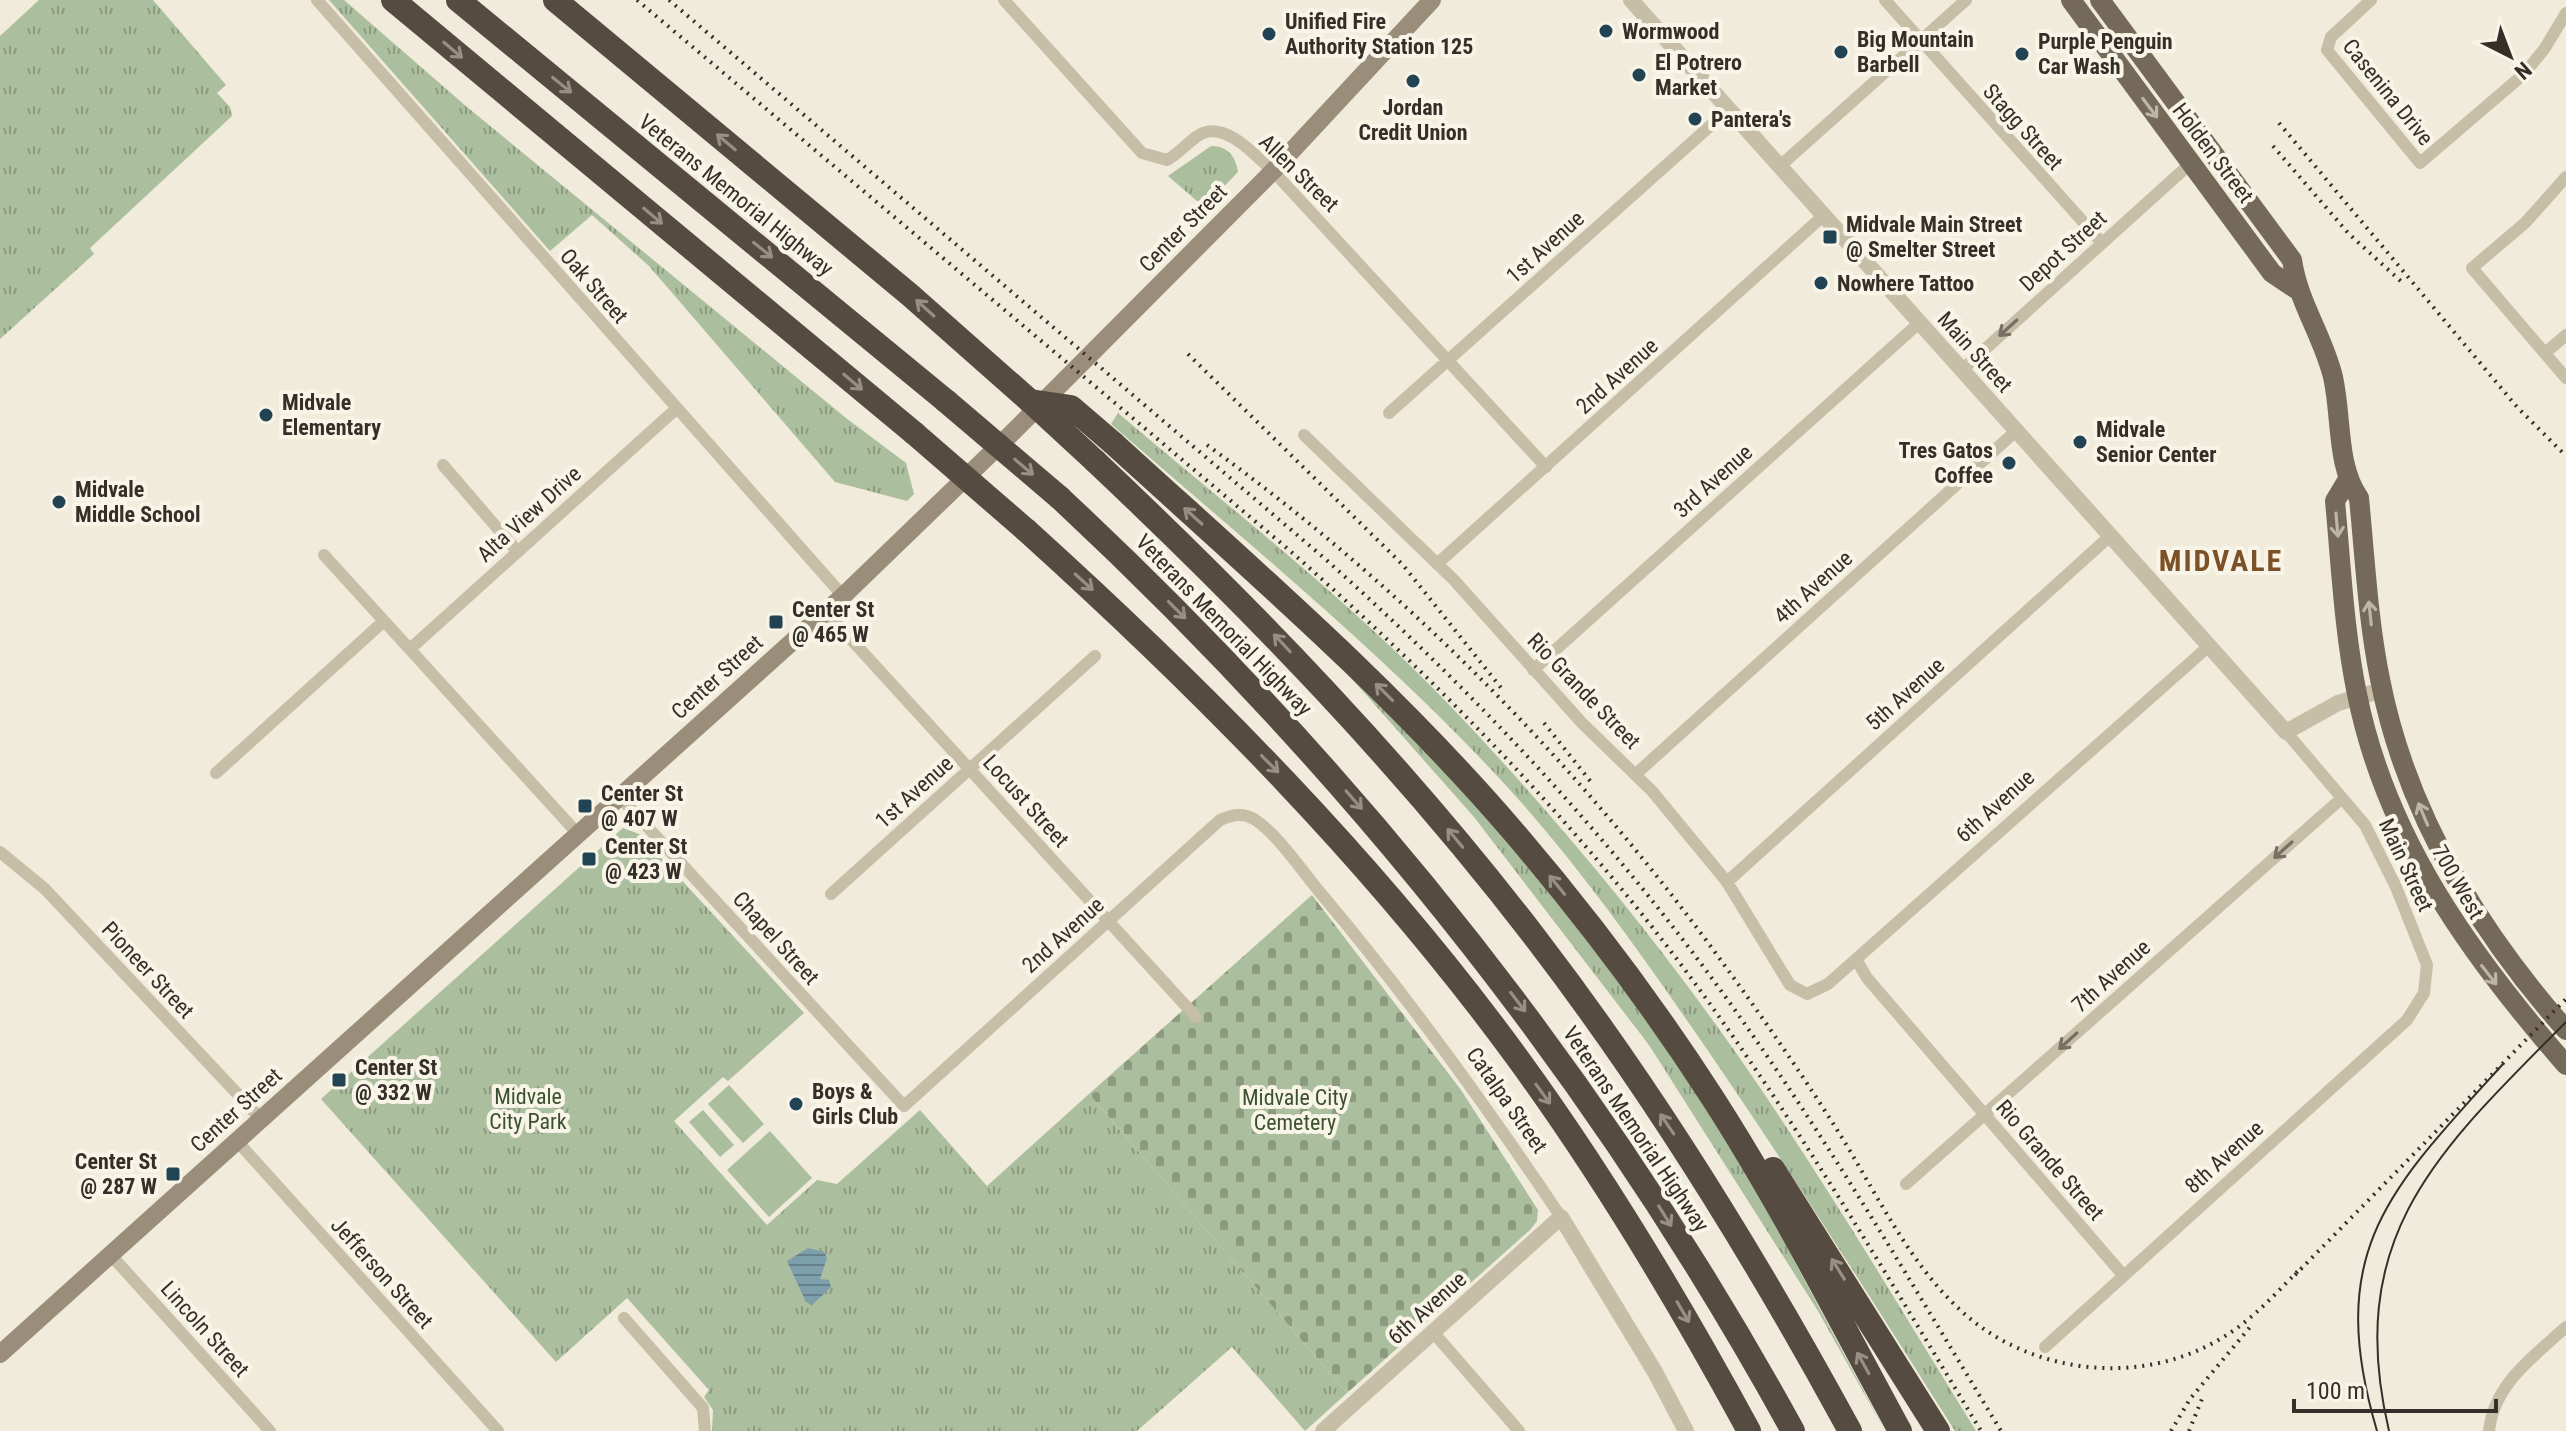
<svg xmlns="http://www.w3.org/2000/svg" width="2566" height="1431" font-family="'Roboto Condensed',sans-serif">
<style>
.grass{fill:url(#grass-tufts)}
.cemetery{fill:url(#cemetery-stones)}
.pitch{fill:#abbe9d}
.water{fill:url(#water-rules)}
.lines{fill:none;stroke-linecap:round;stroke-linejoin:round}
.minor{stroke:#c7bea8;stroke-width:12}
.tertiary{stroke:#c7bea8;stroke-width:16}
.secondary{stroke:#9a8e7a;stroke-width:18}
.primary{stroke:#756a5a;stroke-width:20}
.motorway{stroke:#554b40;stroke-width:24}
.tram{stroke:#342f28;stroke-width:2}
.rail{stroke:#342f28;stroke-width:4;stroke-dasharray:2 6;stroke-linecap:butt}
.motorway-bridge{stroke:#554b40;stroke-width:24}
.oneway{stroke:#968f83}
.oneway2{stroke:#bdb6a8}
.oneway3{stroke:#766f62}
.poi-dot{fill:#214353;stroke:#f8f4e7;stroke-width:3}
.labels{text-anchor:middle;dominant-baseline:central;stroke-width:8;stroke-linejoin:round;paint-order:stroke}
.poi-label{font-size:22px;font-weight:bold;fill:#342f28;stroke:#f8f4e7;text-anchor:start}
.street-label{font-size:22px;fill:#342f28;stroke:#f8f4e7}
.park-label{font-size:22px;fill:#3b512e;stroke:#f8f4e7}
.district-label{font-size:30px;font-weight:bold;letter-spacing:2px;fill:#7d5127;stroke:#f8f4e7}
</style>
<defs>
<pattern id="grass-tufts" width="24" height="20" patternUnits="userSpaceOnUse" patternTransform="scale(2)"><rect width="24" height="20" fill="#abbe9d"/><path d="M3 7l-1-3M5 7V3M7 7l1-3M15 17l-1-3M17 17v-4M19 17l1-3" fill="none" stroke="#8c9b80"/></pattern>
<pattern id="cemetery-stones" width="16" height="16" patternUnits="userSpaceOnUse" patternTransform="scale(2)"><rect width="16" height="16" fill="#abbe9d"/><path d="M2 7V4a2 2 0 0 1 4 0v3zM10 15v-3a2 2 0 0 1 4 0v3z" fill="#8c9b80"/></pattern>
<pattern id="water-rules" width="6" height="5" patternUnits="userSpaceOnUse" patternTransform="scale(2)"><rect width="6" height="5" fill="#7d9eab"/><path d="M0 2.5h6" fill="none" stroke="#67818b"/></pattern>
</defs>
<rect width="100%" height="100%" fill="#f0ebdb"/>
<!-- grass -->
<path class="grass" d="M 39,0 L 153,0 L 226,85 L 217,93 L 230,107 L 232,116 L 90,248 L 94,254 L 0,339 L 0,36 Z
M 329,0 L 344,0 L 467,107 L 846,418 L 906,463 L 914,494 L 907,501 L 835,482 L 649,266 L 592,215 L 550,251 Z
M 1211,146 C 1227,146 1236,156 1238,172 L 1204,207 L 1168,176 Z
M 1118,413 C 1232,510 1353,603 1456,712 C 1567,829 1670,955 1761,1089 C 1836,1200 1905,1316 1976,1431 L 1955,1431 C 1867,1292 1780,1154 1686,1019 C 1625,931 1560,841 1485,763 C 1370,642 1237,534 1111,424 Z
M 1330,654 L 1461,784 L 1622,981 L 1733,1146 L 1885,1431 L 1818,1311 L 1649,1045 L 1474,817 Z
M 623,828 L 639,834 L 804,1013 L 728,1081 L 723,1077 L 674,1121 L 767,1225 L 817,1180 L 837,1184 L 920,1110 L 987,1186 L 1089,1094 L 1347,1393 L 1305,1431 L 1232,1347 L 1137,1431 L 712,1431 L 713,1410 L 704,1397 L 709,1390 L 627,1298 L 556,1362 L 321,1099 Z"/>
<!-- cemetery -->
<path class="cemetery" d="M 1312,895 L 1461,1090 L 1538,1210 L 1537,1221 L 1530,1230 L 1347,1393 L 1089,1094 Z"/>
<!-- pitch -->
<path class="pitch" d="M 729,1085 L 764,1124 L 743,1143 L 708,1104 Z
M 703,1110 L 734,1145 L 720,1157 L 689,1122 Z
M 770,1131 L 812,1178 L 769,1217 L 727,1170 Z"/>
<!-- water -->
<path class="water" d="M 808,1248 L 824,1252 L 827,1258 L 820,1279 L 829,1280 L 831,1287 L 812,1305 L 806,1302 L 787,1261 Z"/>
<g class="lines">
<!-- minor -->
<path class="minor" d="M 317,0 L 843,596
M 1004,0 L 1142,153 L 1167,160 C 1180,153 1190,139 1203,133 C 1228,123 1256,157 1273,171 L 1546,467
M 1885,0 L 2102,243
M 2371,0 L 2331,37 L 2327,50 L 2420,163 L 2524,74 L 2545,48 L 2566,13
M 1779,167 L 1966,0
M 2566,177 L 2525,223 L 2472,268 L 2566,378
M 2545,353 L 2566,335
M 1962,370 L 2191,163
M 1389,413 L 1728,110
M 1304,435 L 1454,580 L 1582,723 L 1652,791 L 1727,882 L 1790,985 L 1807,994 L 1828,984 L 2209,646
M 443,465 L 517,551
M 324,555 L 578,834
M 1437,564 L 1823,216
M 826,612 L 1196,1017
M 410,649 L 676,409
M 1533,670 L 1919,323
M 216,773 L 384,621
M 1637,773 L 2016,431
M 620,797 L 904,1106 L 1220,820 C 1232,815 1242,812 1254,819 C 1278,834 1304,874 1323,896 C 1409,998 1487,1107 1561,1217
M 0,852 L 45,889 L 262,1120
M 1727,882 L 2110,536
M 831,894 L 1095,656
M 1856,959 L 1867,978 L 2123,1275
M 237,1141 L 498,1431
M 1906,1184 L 2342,798
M 110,1254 L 270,1431
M 624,1318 L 703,1408 L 705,1431
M 1433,1332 L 1519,1431
M 2045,1347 L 2407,1020 L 2424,993 L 2427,965 L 2396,887 L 2365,825 L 2286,732
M 2489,1431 C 2494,1384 2533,1357 2566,1327"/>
<!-- tertiary -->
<path class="tertiary" d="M 1631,0 L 2286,732 L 2338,703 L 2382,690
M 1323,1431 L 1561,1217 L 1655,1372 L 1686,1431"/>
<!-- secondary -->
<path class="secondary" d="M 0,1354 L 843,596 L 1013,432 L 1273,171 L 1432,0"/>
<!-- primary -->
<path class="primary" d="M 2071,0 L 2272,273 L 2296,289
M 2100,0 L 2292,260 C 2298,302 2323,336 2333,377 C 2342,417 2336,465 2359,498 C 2365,559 2368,620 2380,679 C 2406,813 2477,929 2566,1030
M 2347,481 L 2335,501 C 2341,565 2344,631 2357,694 C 2386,839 2471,956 2566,1065"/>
<!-- motorway -->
<path class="motorway" d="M 393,0 L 914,433
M 458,0 L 946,401
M 555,0 L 910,295 L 1030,401
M 1113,443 C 1250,568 1391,689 1512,830 C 1584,914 1652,1004 1712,1097 C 1781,1204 1839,1319 1900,1431
M 1095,461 C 1253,610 1404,766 1537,940 C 1655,1094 1757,1260 1850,1431
M 1060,498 C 1352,770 1601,1081 1793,1431
M 1026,530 C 1204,691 1374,862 1516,1056 C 1603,1175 1679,1302 1749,1431
M 1773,1169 L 1938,1431"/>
<!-- tram -->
<path class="tram" d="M 2377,1431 C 2324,1251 2388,1191 2503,1064
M 2389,1431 C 2343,1235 2439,1150 2566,1022"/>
<!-- rail -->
<path class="rail" d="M 637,0 L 1288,549 C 1437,680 1576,822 1694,982 C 1799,1125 1889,1279 1981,1431
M 669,0 L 1323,557 C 1469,687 1603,829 1719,988 C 1822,1129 1910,1281 2001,1431
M 2279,123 L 2517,407 L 2566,456
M 2273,146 L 2349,234 L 2405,285
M 1188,354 L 1403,565 L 1502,689
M 1207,445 C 1398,583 1565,751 1706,940 C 1751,1001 1794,1062 1834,1125 C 1881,1198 1920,1293 1998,1338 C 2066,1377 2153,1379 2220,1339 C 2252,1321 2276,1293 2302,1267
M 1544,723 L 1591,782
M 2295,1275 L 2566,999
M 2171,1431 L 2190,1399 L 2251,1326
M 2189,1431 L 2204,1394"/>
<!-- motorway-bridge -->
<path class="motorway-bridge" d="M 946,401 L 1060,498
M 1030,401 L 1071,407 L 1113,443
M 1030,401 L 1095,461
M 914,433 L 1026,530"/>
</g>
<!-- one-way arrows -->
<defs><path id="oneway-shaft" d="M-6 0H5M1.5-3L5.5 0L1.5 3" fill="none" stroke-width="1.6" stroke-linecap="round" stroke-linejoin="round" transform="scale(2)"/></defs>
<g class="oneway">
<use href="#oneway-shaft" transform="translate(453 50) rotate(40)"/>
<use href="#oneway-shaft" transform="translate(562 85) rotate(39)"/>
<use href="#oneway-shaft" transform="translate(726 142) rotate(-140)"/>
<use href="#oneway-shaft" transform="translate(653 216) rotate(40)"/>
<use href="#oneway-shaft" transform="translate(763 250) rotate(39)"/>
<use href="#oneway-shaft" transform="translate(925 308) rotate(-138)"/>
<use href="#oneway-shaft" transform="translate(853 382) rotate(40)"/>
<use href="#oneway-shaft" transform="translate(1024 467) rotate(40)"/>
<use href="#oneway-shaft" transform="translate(1193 516) rotate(-138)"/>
<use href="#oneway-shaft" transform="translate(1084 582) rotate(42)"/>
<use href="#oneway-shaft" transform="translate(1177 610) rotate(45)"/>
<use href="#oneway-shaft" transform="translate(1282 643) rotate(-133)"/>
<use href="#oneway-shaft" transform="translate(1384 692) rotate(-135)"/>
<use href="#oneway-shaft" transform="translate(1270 764) rotate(45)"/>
<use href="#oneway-shaft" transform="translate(1354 800) rotate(49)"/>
<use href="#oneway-shaft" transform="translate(1455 838) rotate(-130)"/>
<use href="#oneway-shaft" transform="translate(1557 885) rotate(-129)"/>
<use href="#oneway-shaft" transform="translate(1518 1002) rotate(53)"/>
<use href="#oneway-shaft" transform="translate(1543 1094) rotate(54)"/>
<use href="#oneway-shaft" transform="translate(1667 1124) rotate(-124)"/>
<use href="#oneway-shaft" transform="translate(1665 1216) rotate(58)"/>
<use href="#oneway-shaft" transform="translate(1838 1269) rotate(-122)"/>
<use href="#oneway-shaft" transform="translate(1683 1312) rotate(60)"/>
<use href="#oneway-shaft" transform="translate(1863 1363) rotate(-119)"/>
</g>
<g class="oneway2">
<use href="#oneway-shaft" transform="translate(2150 108) rotate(53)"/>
<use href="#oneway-shaft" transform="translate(2337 525) rotate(85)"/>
<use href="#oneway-shaft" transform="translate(2370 613) rotate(-96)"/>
<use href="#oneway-shaft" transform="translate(2423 814) rotate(-113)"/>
<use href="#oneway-shaft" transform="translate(2489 975) rotate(52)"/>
</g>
<g class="oneway3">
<use href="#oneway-shaft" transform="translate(2008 328) rotate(138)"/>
<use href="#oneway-shaft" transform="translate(2283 850) rotate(138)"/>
<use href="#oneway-shaft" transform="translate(2068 1041) rotate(138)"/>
</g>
<!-- markers -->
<g class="poi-dot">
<circle cx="1606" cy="31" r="8"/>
<circle cx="1269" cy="34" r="8"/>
<circle cx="1841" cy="52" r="8"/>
<circle cx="2022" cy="54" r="8"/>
<circle cx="1639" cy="75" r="8"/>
<circle cx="1413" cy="81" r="8"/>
<circle cx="1695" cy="119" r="8"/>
<rect x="1822" y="229" width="16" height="16" rx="4"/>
<circle cx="1821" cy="283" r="8"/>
<circle cx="266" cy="415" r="8"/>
<circle cx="2080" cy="442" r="8"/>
<circle cx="2009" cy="463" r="8"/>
<circle cx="59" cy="502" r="8"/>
<rect x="768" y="614" width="16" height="16" rx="4"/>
<rect x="577" y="798" width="16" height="16" rx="4"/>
<rect x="581" y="851" width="16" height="16" rx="4"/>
<rect x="331" y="1072" width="16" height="16" rx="4"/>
<circle cx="796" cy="1104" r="8"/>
<rect x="165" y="1166" width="16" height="16" rx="4"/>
</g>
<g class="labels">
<!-- poi labels -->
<g class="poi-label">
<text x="1285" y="21">Unified Fire<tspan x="1285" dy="25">Authority Station 125</tspan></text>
<text x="1622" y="31">Wormwood</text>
<text x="1857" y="39">Big Mountain<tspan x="1857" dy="25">Barbell</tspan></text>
<text x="2038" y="41">Purple Penguin<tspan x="2038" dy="25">Car Wash</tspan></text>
<text x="1655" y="62">El Potrero<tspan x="1655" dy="25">Market</tspan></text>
<text x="1413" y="107" text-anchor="middle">Jordan<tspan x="1413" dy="25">Credit Union</tspan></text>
<text x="1711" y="119">Pantera's</text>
<text x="1846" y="224">Midvale Main Street<tspan x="1846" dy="25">@ Smelter Street</tspan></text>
<text x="1837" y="283">Nowhere Tattoo</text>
<text x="282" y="402">Midvale<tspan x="282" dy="25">Elementary</tspan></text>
<text x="2096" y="429">Midvale<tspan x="2096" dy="25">Senior Center</tspan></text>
<text x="1993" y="450" text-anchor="end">Tres Gatos<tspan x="1993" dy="25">Coffee</tspan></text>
<text x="75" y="489">Midvale<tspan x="75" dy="25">Middle School</tspan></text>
<text x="792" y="609">Center St<tspan x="792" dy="25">@ 465 W</tspan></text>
<text x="601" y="793">Center St<tspan x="601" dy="25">@ 407 W</tspan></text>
<text x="605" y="846">Center St<tspan x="605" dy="25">@ 423 W</tspan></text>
<text x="355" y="1067">Center St<tspan x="355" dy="25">@ 332 W</tspan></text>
<text x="812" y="1091">Boys &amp;<tspan x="812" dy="25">Girls Club</tspan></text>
<text x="157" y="1161" text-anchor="end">Center St<tspan x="157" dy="25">@ 287 W</tspan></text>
</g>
<!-- street labels -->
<g class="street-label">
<text transform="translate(2388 92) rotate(51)">Casenina Drive</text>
<text transform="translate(2023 127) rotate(48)">Stagg Street</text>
<text transform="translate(2213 153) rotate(53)">Holden Street</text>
<text transform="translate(1299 173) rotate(44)">Allen Street</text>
<text transform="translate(736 195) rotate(39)">Veterans Memorial Highway</text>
<text transform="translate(1183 228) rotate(-45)">Center Street</text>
<text transform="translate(1545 247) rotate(-42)">1st Avenue</text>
<text transform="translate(2063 251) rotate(-42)">Depot Street</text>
<text transform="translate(594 286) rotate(49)">Oak Street</text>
<text transform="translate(1975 352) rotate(48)">Main Street</text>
<text transform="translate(1617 376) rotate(-42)">2nd Avenue</text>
<text transform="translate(1713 481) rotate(-42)">3rd Avenue</text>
<text transform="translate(529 514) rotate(-42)">Alta View Drive</text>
<text transform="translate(1813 587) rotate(-42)">4th Avenue</text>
<text transform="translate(1224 625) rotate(46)">Veterans Memorial Highway</text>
<text transform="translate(717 677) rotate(-42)">Center Street</text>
<text transform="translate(1584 691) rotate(46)">Rio Grande Street</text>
<text transform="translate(1905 694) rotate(-42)">5th Avenue</text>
<text transform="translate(914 792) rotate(-42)">1st Avenue</text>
<text transform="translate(1026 801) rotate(48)">Locust Street</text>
<text transform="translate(1995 806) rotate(-42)">6th Avenue</text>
<text transform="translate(2406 865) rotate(65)">Main Street</text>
<text transform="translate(2458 882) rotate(60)">700 West</text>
<text transform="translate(1063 935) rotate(-42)">2nd Avenue</text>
<text transform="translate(776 938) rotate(48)">Chapel Street</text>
<text transform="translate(148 970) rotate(47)">Pioneer Street</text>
<text transform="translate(2111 976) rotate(-42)">7th Avenue</text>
<text transform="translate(1507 1100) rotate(55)">Catalpa Street</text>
<text transform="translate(236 1110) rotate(-42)">Center Street</text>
<text transform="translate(1636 1129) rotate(56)">Veterans Memorial Highway</text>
<text transform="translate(2224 1157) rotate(-42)">8th Avenue</text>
<text transform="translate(2050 1160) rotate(49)">Rio Grande Street</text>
<text transform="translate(382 1273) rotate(48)">Jefferson Street</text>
<text transform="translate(1427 1308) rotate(-42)">6th Avenue</text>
<text transform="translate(205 1329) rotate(48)">Lincoln Street</text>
</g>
<!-- park labels -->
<g class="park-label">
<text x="528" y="1096">Midvale<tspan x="528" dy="25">City Park</tspan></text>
<text x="1295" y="1097">Midvale City<tspan x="1295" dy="25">Cemetery</tspan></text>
</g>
<!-- district labels -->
<g class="district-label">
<text x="2221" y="560">MIDVALE</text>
</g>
</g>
<!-- north arrow -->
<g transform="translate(2510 56) rotate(138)" stroke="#f8f4e7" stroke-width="6" paint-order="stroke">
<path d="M0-6L14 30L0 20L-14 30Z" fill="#342f28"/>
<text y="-12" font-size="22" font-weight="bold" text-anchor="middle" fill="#342f28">N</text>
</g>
<!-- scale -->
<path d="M2294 1399v12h202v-12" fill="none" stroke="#342f28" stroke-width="4"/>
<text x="2306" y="1399" font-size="24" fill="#342f28" stroke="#f8f4e7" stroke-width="6" paint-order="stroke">100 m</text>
</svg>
